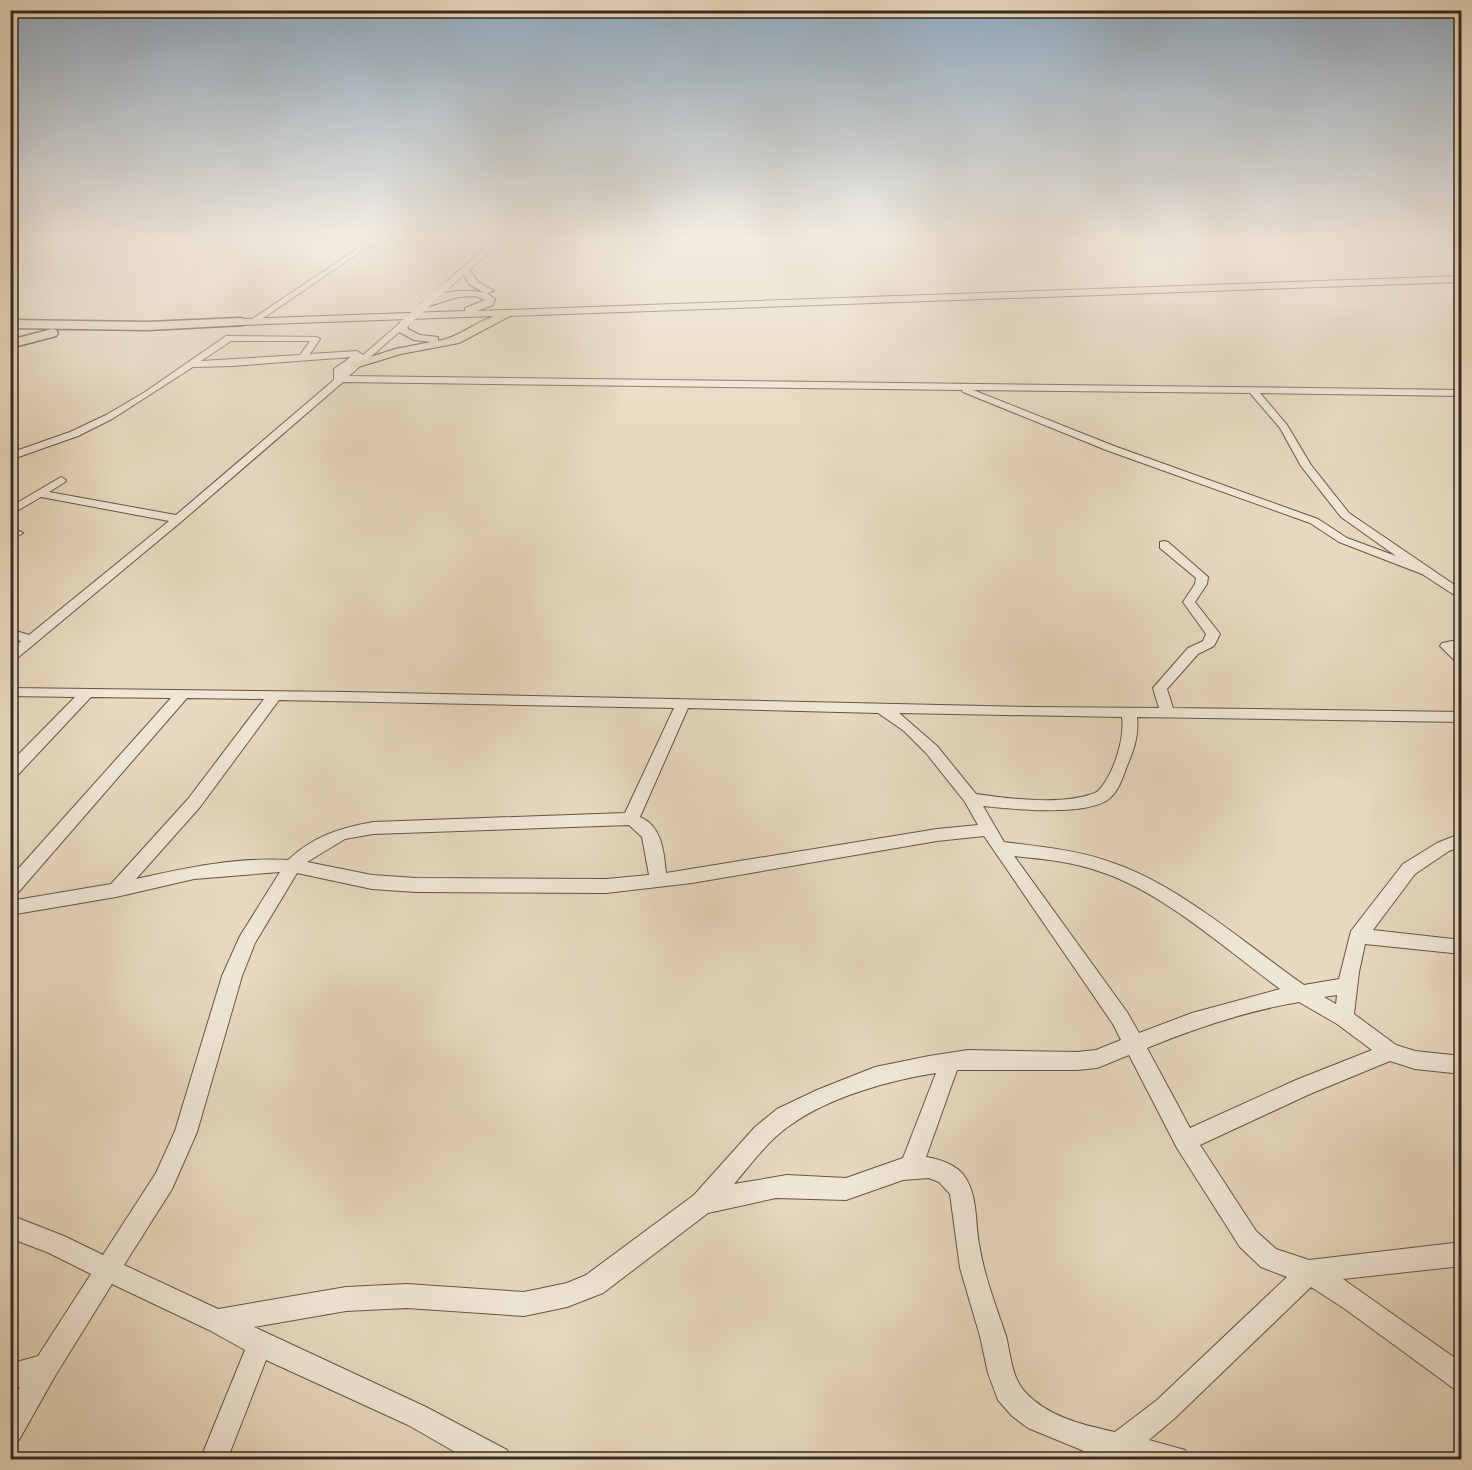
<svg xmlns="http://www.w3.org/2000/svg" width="1472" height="1470" font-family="'EB Garamond',serif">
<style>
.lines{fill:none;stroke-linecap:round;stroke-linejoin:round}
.minor-casing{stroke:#645647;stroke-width:2}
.major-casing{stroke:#382a1f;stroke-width:2}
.highway-casing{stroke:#382a1f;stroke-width:3}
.minor{fill:#efe6d5;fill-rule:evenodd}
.major{fill:#e7d8be;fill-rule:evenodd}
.highway{fill:#e7d8be;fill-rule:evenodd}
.minor-bridge-casing{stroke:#645647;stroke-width:8;stroke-linecap:butt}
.minor-bridge{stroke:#efe6d5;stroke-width:8}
</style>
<rect width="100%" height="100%" fill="#e7d8be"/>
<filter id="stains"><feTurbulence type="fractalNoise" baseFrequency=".00333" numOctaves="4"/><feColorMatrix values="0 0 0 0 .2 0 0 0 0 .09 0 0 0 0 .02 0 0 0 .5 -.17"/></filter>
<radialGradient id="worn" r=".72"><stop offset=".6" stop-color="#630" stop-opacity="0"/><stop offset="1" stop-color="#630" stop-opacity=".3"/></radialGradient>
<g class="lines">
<defs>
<path id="minor" d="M 36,237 L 45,237 L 10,248 L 10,244 Z
M 375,237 L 382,237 L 253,325 L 246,323 Z
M 499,237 L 506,237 L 449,288 L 443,288 L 443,284 Z
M 400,323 L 407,325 L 349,376 L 1462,390 L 1462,396 L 1260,393 L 1287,425 L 1311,465 L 1349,513 L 1462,590 L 1462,600 L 1422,574 L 1339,542 L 1310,523 L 1106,450 L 963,392 L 962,390 L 343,382 L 182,521 L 15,660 L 10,661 L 10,650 L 21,641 L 10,638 L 10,629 L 29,635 L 169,521 L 41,497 L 10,515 L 10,507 L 61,477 L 66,480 L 65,482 L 49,492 L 176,515 L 334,380 L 334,369 L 351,357 L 232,366 L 193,367 L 112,419 L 78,436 L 10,460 L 10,453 L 70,432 L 106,415 L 145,392 L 226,336 L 316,337 L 320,339 L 310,354 L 357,351 L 363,355 ZM 231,341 L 310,341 L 300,355 L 201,361 ZM 973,390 L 1250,393 L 1280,428 L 1301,466 L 1341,517 L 1396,556 L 1347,538 L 1318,519 L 1114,446 Z
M 10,526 L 23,533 L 10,541 Z
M 1164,541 L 1168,542 L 1208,577 L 1207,584 L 1195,602 L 1220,634 L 1214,646 L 1198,654 L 1167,689 L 1173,708 L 1462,712 L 1462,722 L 1137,717 C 1139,736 1134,749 1127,766 C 1123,777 1119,790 1110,798 C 1089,817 1011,809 983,806 L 1004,842 C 1042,847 1080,850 1116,864 C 1181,887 1247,945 1304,985 L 1339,979 L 1351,931 L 1403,864 L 1437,843 L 1462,833 L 1462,846 L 1449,851 L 1415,874 L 1373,930 L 1462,940 L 1462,954 L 1365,944 L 1359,972 L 1354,1014 L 1396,1045 L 1415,1051 L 1462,1056 L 1462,1074 L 1415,1069 L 1390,1061 L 1310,1094 L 1200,1145 L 1256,1231 L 1276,1249 L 1309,1260 L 1462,1242 L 1462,1266 L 1343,1279 L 1462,1363 L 1462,1392 L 1453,1388 L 1345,1309 L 1311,1287 L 1175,1418 L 1149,1440 L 1185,1450 L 1188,1460 L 1081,1460 L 1084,1451 L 1028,1428 L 1012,1416 L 998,1400 L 988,1373 L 980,1336 L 960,1268 L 950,1194 L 939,1182 L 929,1178 L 903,1180 L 846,1200 L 776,1198 L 708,1213 L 603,1293 L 567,1307 L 524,1316 L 407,1308 L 346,1311 L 254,1327 L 426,1407 L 507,1450 L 510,1460 L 469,1460 L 408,1425 L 266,1360 L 227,1460 L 200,1460 L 245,1350 L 209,1330 L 112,1284 L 55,1376 L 19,1440 L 10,1444 L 10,1404 L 20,1387 L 10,1390 L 10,1364 L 38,1356 L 91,1274 L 49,1253 L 10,1238 L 10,1215 L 64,1236 L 103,1255 L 156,1173 L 175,1131 L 222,976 L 240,936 L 280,872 L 194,879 L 116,897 L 10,915 L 10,901 L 111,884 L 188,799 L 264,699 L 187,698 L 16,895 L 10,896 L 10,878 L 171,698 L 91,697 L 16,777 L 10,778 L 10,763 L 75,697 L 10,696 L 10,688 L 348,692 L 1033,707 L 1159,708 L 1153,688 L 1188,648 L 1203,641 L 1206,634 L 1183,602 L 1195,584 L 1196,578 L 1160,548 L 1160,542 ZM 279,700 L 674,708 L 625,813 L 373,822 C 340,828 314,836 288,860 C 237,857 185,868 136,879 L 200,807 ZM 688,708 L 878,713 L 904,731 L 926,753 L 965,802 L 978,825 L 937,829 L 666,873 C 664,852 662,826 640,817 ZM 899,713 L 1122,717 C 1125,739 1113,777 1097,792 C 1066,806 1010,799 976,794 L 937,746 ZM 629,825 L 642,837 L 649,875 L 606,879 L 416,878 L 372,875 L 307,862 L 345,839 L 373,834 ZM 984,836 L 1113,1024 L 1121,1040 L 1096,1050 L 1077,1052 L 968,1050 L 929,1056 L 875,1067 L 817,1090 L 777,1109 L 755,1127 L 694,1195 L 586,1275 L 567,1283 L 524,1292 L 407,1284 L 346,1287 L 218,1309 L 124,1265 L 172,1189 L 197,1132 L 242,976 L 255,943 L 297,873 L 372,889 L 416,892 L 606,893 L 692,883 L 937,841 ZM 1014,856 C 1045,859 1075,862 1104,873 C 1165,894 1228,951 1280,989 L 1192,1013 L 1139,1033 L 1127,1012 ZM 1337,995 L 1336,1004 L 1324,997 ZM 1299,1002 L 1337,1024 L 1372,1050 L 1296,1080 L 1190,1128 L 1147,1048 C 1196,1028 1246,1011 1299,1002 ZM 1129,1055 L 1177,1148 L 1240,1247 L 1261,1267 L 1287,1277 L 1157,1400 L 1115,1432 C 1083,1425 1048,1417 1025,1392 C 1011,1376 1011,1356 1006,1336 C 996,1306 984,1276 979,1244 C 975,1222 978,1197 965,1177 C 957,1165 940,1159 926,1157 L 957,1070 L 1077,1070 L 1097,1068 ZM 936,1073 L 903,1158 L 846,1178 L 787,1175 L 734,1184 C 752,1163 769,1139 792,1124 C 830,1097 890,1080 936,1073 Z
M 1462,639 L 1462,647 L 1457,648 L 1462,652 L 1462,664 L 1457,663 L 1440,646 L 1442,643 Z"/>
<path id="major" d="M 462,268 L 468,268 L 477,281 L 494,291 L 487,293 L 495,299 L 493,305 L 477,311 L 1462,276 L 1462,282 L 510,316 L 459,343 L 401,354 L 355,368 L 351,367 L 351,363 L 395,349 L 431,342 L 414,340 L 399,332 L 399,323 L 407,323 L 408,329 L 420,335 L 438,337 L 438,341 C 459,337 474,323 494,316 L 240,325 L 235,322 L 240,319 L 465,311 L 465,308 L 485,300 L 475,296 L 458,297 L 426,307 L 421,304 C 437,291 465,288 485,293 L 470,285 L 460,270 Z"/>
<path id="highway" d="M 240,318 L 244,319 L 244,325 L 148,330 L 10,328 L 10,320 L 148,322 Z
M 52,329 L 56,330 L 58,333 L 56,336 L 10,348 L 10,340 Z"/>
</defs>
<!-- minor casing -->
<use href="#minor" class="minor-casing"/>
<!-- major casing -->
<use href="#major" class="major-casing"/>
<!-- highway casing -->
<use href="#highway" class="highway-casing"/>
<!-- minor -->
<use href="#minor" class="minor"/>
<!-- major -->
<use href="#major" class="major"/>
<!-- highway -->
<use href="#highway" class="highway"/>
<defs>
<path id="minor-bridge" d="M 403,325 L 446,286"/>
</defs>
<!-- minor-bridge casing -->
<use href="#minor-bridge" class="minor-bridge-casing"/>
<!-- minor-bridge -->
<use href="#minor-bridge" class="minor-bridge"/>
</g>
<!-- sky -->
<linearGradient id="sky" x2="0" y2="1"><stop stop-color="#90abc2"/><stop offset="0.54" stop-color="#f4ede2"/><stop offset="1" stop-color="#f4ede2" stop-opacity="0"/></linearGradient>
<rect width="1472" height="442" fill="url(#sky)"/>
<!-- margin -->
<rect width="1472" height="1470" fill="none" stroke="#e7d8be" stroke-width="36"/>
<rect x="12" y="12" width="1448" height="1446" fill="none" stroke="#382a1f" stroke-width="3"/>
<rect x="18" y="18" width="1436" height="1434" fill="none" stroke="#382a1f" stroke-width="1.5"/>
<rect width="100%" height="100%" filter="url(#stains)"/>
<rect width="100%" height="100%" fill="url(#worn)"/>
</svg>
